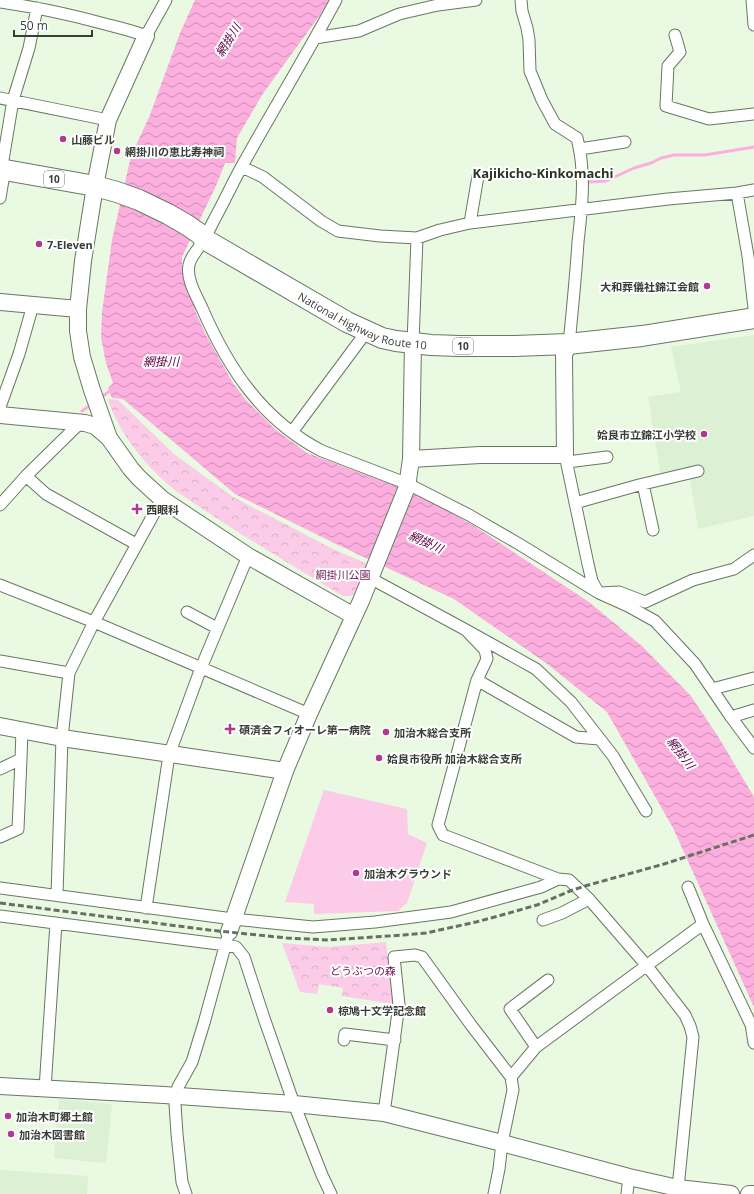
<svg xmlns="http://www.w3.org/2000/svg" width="754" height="1194" font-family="'Open Sans','Noto Sans JP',sans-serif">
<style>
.built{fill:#dcf0d3}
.park{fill:url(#park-crowns)}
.garden{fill:#fbcbe7}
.water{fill:url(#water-waves)}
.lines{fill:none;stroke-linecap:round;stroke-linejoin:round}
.stream{stroke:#fcafde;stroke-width:3}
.street-casing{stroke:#697763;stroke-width:13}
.secondary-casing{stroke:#697763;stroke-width:18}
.highway-casing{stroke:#697763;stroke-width:22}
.street{stroke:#fff;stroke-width:11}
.secondary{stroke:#fff;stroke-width:16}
.highway{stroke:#fff;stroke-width:20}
.rail{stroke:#677063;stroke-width:3;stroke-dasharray:6 3;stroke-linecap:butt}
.poi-dot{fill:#b1388c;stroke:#fff;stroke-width:1.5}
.labels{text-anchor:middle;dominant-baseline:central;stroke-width:4;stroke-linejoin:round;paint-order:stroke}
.shield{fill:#fff;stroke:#747872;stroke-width:1}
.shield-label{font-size:10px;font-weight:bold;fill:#383e35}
.poi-label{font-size:11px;font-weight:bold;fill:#383e35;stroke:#fff;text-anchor:start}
.street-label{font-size:11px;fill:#383e35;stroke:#fff}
.park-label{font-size:11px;fill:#721b58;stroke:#fff}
.water-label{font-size:12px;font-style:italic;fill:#5d0045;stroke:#fff}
.quarter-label{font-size:13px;font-weight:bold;fill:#283523;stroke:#fff}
</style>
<defs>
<pattern id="park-crowns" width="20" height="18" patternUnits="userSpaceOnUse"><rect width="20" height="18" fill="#fbcbe7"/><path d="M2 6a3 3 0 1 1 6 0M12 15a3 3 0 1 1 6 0" fill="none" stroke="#d8afc7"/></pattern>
<pattern id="water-waves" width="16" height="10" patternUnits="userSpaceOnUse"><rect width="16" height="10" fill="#fcafde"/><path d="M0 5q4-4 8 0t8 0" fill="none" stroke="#cd90b5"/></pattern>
</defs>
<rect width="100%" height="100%" fill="#e9f9e2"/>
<!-- built -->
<path class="built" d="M 754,335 L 754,516 L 698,529 L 689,471 L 661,477 L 648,397 L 681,392 L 671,347 Z
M 59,1099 L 112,1104 L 106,1163 L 54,1158 Z
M 0,1170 L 88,1176 L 87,1194 L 0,1194 Z"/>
<!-- park -->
<path class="park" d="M 108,399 L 118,400 L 174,454 L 233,497 L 333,549 L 370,565 L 356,595 L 351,596 L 343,596 C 303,572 263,548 224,523 C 208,512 191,502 176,491 C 147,468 119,434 108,399 Z
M 386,942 L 393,1004 L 342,996 L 343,988 L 319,984 L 317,994 L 300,992 L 282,943 L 329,947 Z"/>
<!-- garden -->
<path class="garden" d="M 324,790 L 407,809 L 408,834 L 427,843 L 407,903 L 398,911 L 314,914 L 314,904 L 285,902 Z"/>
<!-- water -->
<path class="water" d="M 195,0 L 329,0 L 322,12 L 262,95 L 237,138 L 235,163 L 225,163 L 216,186 L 182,257 L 182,268 L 187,285 L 196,313 L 205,333 L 233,383 L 244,398 L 276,430 L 307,453 L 422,496 L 474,526 L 589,602 L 642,646 L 691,696 L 719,738 L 754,797 L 754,1007 L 673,828 L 607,712 L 546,663 L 454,599 L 336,544 L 235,494 L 123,399 L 112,398 L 108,388 L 113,383 L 106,363 L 101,337 L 102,312 L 112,240 L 131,156 L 150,115 L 180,33 Z"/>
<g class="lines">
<!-- stream -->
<path class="stream" d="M 590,182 L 606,181 L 634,168 L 651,163 L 661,158 L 674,155 L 705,155 L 754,147
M 100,398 L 111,390
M 82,411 L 92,404"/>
<defs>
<path id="street" d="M 336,0 C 306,56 273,110 242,166 C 232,184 224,202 214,220 C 210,229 205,238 199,247 C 196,252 190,258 189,265 C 186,279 196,295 202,308 C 228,368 262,420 322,451 L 408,484 L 469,515 L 519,544 L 599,593 L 628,606 L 655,621 L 695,664 L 731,717 L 754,748
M 521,0 L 522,11 L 527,28 L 529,40 L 530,71 L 542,100 L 555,124 L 577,138 C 586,172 582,207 578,242 C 576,273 573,303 570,334 L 568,344
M 752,0 L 754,25
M 0,2 C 34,7 68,14 101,23 C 116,27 131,30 146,36 L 166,0
M 675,35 L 680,52 L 668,66 L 666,106 L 709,119 L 754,114
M 315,38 L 359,31 L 399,14 L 438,5 L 476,0
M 0,98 L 108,120
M 580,149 L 625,142
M 242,167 L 263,177 L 321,221 L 338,231 L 380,236 L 417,238 L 440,230 L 470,223 L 668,199 L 737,193 L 754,190
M 737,193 L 748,256 L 754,308
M 0,198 L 3,180 L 3,160 L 13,100 L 29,48 L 37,8
M 470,223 L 478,176
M 413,343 L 417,238
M 0,407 L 19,354 L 33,305
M 292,432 L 367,331
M 565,455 L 588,564 L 592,581 L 598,592
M 567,462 L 607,457
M 26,476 L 46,494 L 136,544
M 643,484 L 653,530
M 575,503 L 639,485 L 698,471
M 0,505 L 26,476 L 81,422
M 370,578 L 466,630 L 536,669 L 571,702 L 613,756 L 646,811
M 0,585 L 94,622 L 309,714
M 601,593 L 619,592 L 645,602 L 693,580 L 734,569 L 754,555
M 187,612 L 217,628
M 466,630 L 485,650 L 487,659 L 477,680 L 438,825 L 443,835 L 558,879 L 569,880 L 589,899 L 647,966 L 685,1015 L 690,1026 L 693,1037 L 678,1188
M 0,661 L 69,673
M 477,680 L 576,737 L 599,739
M 712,689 L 754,678
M 731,717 L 754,710
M 0,769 L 21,759 L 22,730
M 0,837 L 18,829 L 21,759
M 688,887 L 703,924 L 754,1031
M 0,888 L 233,919 L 313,927 L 375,922 L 451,912 L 541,887 L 558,879
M 57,895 L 62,738 L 69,673 L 94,622 L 162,499
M 146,908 L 169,755 L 201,668 L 248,556
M 0,916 L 226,945 L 236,947 L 244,957 L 264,1018 L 294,1104 L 322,1175 L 331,1194
M 543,920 L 562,913 L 589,899
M 751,1024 L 754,1043
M 344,1040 L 345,1034 L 395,1040
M 536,1047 L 510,1009 L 548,980
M 511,1077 L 536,1047 L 703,924
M 45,1089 L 56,923
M 384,1113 L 399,1005 L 394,957 L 415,955 L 422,957 L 471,1025 L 511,1077 L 513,1090 L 502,1143 L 499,1169 L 494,1194
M 186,1194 L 182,1182 L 177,1134 L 175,1104 L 176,1096 L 178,1087 L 192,1062 L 204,1023 L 227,939
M 627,1194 L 629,1177"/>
<path id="secondary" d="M 146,36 L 108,120 L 95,186 L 83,261 L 78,309 L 78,331 L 82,357 L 92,390 L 109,438 L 131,469 L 139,478 L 162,499 L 248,556 L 354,616
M 0,302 L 78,309
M 0,415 L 85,423 L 95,426 L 109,438
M 411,459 L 480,455 L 565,455 L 564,355 L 568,344
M 0,726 L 62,738 L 285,771
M 229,932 L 285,771 L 309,714 L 361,601 L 407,487 L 411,459 L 413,343
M 0,1086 L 164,1095 L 294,1104 L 384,1113 L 502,1143 L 629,1177 L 678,1188 L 731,1194
M 749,1194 L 754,1194"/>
<g id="highway">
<path id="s1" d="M 0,169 L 95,186 L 117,192 L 139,200 L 168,214 L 187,225 L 200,234 L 204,239 L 347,322 L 382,338 L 396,341 L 431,345 L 459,346 L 515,346 L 568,344 L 642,336 L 754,318"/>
</g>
</defs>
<!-- street casing -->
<use href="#street" class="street-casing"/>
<!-- secondary casing -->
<use href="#secondary" class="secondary-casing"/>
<!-- highway casing -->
<use href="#highway" class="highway-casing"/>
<!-- street -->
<use href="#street" class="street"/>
<!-- secondary -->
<use href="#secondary" class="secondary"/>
<!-- highway -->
<use href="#highway" class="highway"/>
<!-- rail -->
<path class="rail" d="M 0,903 L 209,930 L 287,938 L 328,940 L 404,935 L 426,933 L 476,922 L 502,915 L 537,905 L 570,891 L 585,886 L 664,864 L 754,835"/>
</g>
<!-- markers -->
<g class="poi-dot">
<circle cx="63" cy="139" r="4"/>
<circle cx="117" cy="151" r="4"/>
<circle cx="39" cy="244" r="4"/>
<circle cx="707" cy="286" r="4"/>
<circle cx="704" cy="434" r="4"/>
<path d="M135 503h4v4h4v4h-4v4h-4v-4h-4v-4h4z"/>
<path d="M228 723h4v4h4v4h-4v4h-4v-4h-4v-4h4z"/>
<circle cx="386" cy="732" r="4"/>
<circle cx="379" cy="758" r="4"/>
<circle cx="356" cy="873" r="4"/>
<circle cx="330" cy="1010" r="4"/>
<circle cx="8" cy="1116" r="4"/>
<circle cx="11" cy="1134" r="4"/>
</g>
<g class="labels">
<!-- shield labels -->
<g class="shield">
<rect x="44" y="171" width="20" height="16" rx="3"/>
<rect x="453" y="338" width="20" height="16" rx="3"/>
</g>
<g class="shield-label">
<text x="54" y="179">10</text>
<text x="463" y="346">10</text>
</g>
<!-- poi labels -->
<g class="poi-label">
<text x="71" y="139">山藤ビル</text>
<text x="125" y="151">網掛川の恵比寿神祠</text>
<text x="47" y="244">7-Eleven</text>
<text x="699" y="286" text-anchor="end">大和葬儀社錦江会館</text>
<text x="696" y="434" text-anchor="end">姶良市立錦江小学校</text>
<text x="146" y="509">西眼科</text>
<text x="239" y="729">碩済会フィオーレ第一病院</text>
<text x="394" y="732">加治木総合支所</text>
<text x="387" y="758">姶良市役所 加治木総合支所</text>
<text x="364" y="873">加治木グラウンド</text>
<text x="338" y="1010">椋鳩十文学記念館</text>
<text x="16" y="1116">加治木町郷土館</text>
<text x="19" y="1134">加治木図書館</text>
</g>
<!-- street labels -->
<g class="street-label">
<text stroke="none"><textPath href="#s1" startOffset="399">National Highway Route 10</textPath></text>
</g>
<!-- park labels -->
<g class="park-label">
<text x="343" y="574">網掛川公園</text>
<text x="363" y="970">どうぶつの森</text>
</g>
<!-- water labels -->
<g class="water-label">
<text transform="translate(228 40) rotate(-58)">網掛川</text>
<text x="161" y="361">網掛川</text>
<text transform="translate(426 542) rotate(25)">網掛川</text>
<text transform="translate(681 753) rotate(52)">網掛川</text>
</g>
<!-- quarter labels -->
<g class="quarter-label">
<text x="543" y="173">Kajikicho-Kinkomachi</text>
</g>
</g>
<!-- scale -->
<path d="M14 30v6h78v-6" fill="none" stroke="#383e35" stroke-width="2"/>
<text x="20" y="30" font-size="12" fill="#383e35" stroke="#ffffff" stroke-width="3" paint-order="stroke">50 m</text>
</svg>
